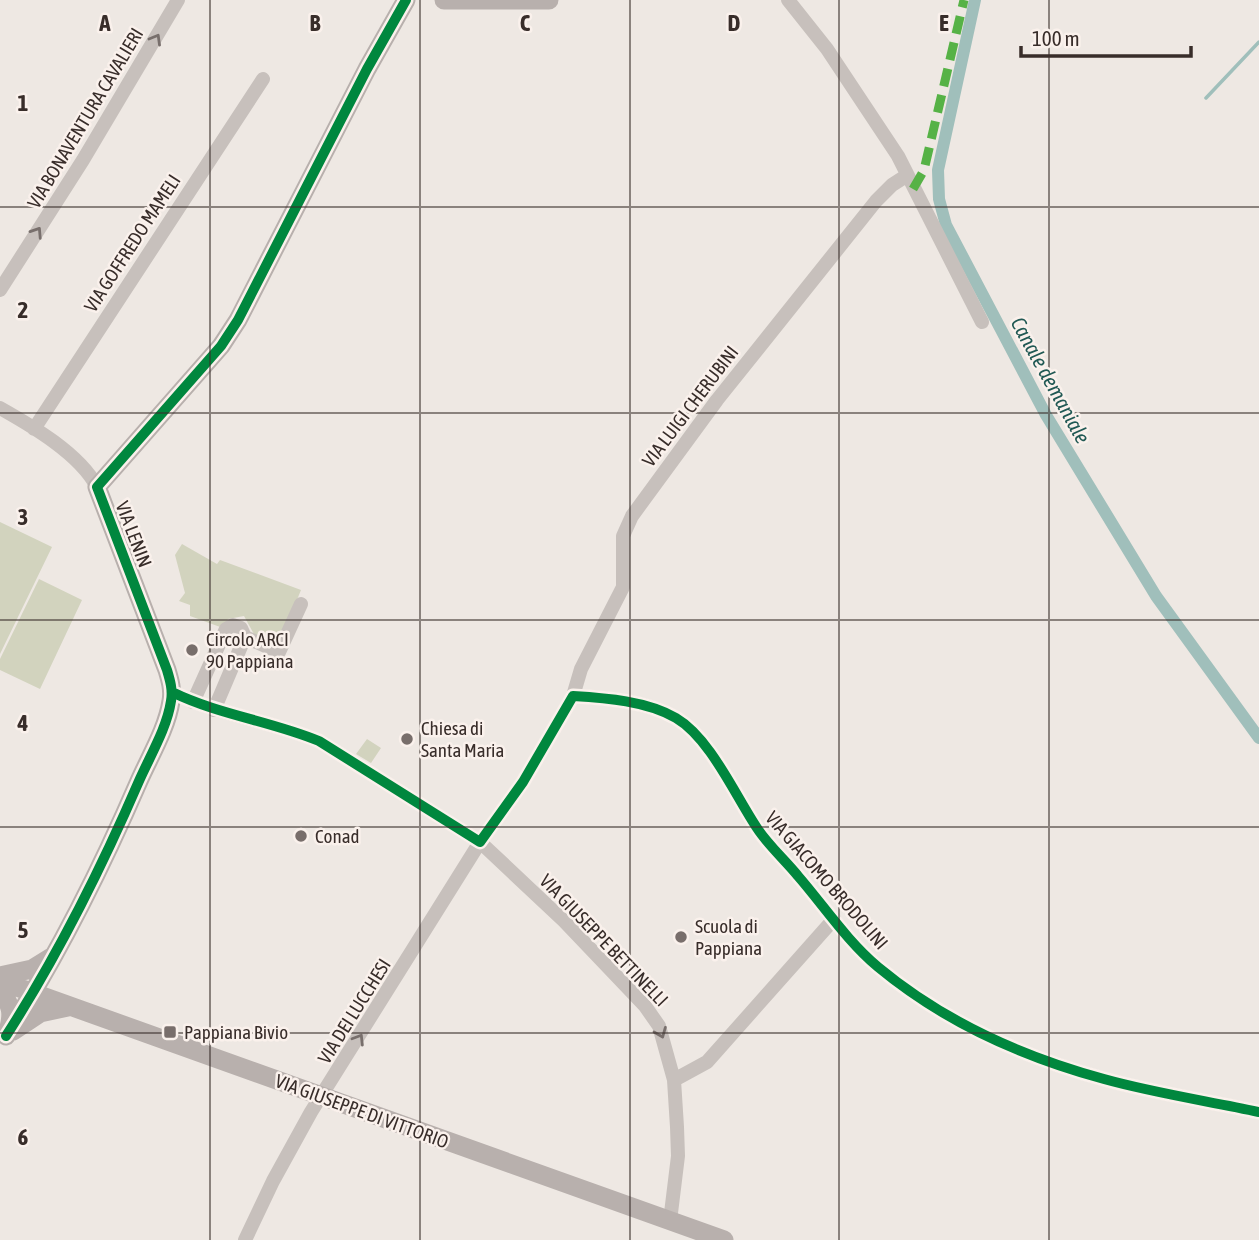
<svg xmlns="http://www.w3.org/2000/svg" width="1259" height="1240" font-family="'Asap Condensed',sans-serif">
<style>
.green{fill:#d2d3be}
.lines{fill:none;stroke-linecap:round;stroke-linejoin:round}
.stream{stroke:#a0bfbb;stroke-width:3.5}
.canal{stroke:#a0bfbb;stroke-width:12}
.street{stroke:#c7c0bc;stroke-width:14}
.secondary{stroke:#b8b0ad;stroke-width:19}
.quiet{stroke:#56b246;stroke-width:9;stroke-dasharray:18 9;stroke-linecap:butt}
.cycleway-casing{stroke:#faf1ec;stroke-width:15}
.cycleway{stroke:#00873e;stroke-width:10}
.oneway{stroke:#786f6c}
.grid{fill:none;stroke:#382d2a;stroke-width:2;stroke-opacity:0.55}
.poi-dot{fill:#786e6b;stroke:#faf1ec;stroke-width:2.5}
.labels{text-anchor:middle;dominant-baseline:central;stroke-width:5;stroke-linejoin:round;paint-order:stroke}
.street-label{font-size:19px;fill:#382d2a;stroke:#faf1ec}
.poi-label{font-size:19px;fill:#382d2a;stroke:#faf1ec;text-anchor:start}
.water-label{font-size:21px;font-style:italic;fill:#215954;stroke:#faf1ec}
.grid-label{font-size:23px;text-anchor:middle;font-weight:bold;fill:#382d2a;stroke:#faf1ec;stroke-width:5;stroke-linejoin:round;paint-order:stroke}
</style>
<rect width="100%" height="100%" fill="#eee8e3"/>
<!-- green -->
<path class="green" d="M 0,522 L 52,547 L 0,654 Z
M 182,544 L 217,564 L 220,560 L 301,590 L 278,646 L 255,636 L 244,616 L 228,619 L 223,628 L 190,616 L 190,605 L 179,601 L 185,593 L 175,555 Z
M 39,579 L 82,600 L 40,689 L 0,670 L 0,659 Z
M 367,739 L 381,748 L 371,763 L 356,754 Z"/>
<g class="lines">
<!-- stream -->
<path class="stream" d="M 1206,98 L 1259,42"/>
<!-- canal -->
<path class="canal" d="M 975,0 L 938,170 L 939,199 L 946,225 L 1046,415 L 1156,596 L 1259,738"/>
<!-- street -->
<path class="street" d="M 788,0 L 827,49 L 898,156 L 982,322
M 0,290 L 83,160 L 178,0
M 0,408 C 32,426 80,454 97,487
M 34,429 L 263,79
M 245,637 L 279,652 L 301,604
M 172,692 C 219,715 271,721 319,741 L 480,842 L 523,782 L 573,696 C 606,698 647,701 676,718 C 710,738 735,795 757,828 C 768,845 785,860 798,876 C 824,906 847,941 878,967 C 943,1021 1023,1057 1104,1079 C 1154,1093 1208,1101 1259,1112
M 573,696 L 581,669 L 623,587 L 623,536 L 632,516 L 717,400 L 876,201 L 892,185 L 906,176
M 193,702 L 226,629 L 233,625 L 241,628 L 245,637 L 214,710
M 674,1080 L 707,1062 L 834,919
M 245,1240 L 273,1181 L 311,1112 L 480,842 L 564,921 L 645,1006 L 659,1026 L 674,1080 L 677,1127 L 678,1156 L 670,1221"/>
<!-- secondary -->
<path class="secondary" d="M 444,0 L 549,0
M 0,976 L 32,969 L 53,956
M 0,981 L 724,1240
M 0,991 C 12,1005 13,1014 8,1031
M 13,1031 L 40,1013 L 68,1007
M 6,1036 C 58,955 101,869 139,781 C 150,756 167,728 171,701 C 173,690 170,680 167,670 L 97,487 L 221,346 L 238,320 L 367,69 L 406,0"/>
<!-- quiet -->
<path class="quiet" d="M 913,189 L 924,170 L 964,0"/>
<defs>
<path id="cycleway" d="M 172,692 C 219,715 271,721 319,741 L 480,842 L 523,782 L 573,696 C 606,698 647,701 676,718 C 710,738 735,795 757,828 C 768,845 785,860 798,876 C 824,906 847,941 878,967 C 943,1021 1023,1057 1104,1079 C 1154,1093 1208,1101 1259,1112
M 6,1036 C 58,955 101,869 139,781 C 150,756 167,728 171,701 C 173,690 170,680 167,670 L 97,487 L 221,346 L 238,320 L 367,69 L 406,0"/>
</defs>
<!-- cycleway casing -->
<use href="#cycleway" class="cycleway-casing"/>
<!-- cycleway -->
<use href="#cycleway" class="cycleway"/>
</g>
<!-- one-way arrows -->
<defs><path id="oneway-chevron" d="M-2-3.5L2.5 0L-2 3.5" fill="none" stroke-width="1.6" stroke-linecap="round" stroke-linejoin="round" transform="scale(1.75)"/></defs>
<g class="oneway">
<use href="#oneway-chevron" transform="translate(156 39) rotate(-60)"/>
<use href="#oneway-chevron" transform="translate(37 232) rotate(-57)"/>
<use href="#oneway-chevron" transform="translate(661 1033) rotate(68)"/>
<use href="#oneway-chevron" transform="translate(359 1039) rotate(-58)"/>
</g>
<!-- grid -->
<path class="grid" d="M 210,0 L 210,1240M 420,0 L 420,1240M 630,0 L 630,1240M 839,0 L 839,1240M 1049,0 L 1049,1240M 0,207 L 1259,207M 0,413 L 1259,413M 0,620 L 1259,620M 0,827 L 1259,827M 0,1033 L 1259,1033"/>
<!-- markers -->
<g class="poi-dot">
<circle cx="192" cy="650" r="7"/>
<circle cx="407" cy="739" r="7"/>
<circle cx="301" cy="836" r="7"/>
<circle cx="681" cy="937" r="7"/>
<rect x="163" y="1025" width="14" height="14" rx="3.5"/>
</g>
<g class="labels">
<!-- street labels -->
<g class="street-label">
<text transform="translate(85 118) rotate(-59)">VIA BONAVENTURA CAVALIERI</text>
<text transform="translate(132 243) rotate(-57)">VIA GOFFREDO MAMELI</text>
<text transform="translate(690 406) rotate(-53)">VIA LUIGI CHERUBINI</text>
<text transform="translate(134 534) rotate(69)">VIA LENIN</text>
<text transform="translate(827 880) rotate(49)">VIA GIACOMO BRODOLINI</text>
<text transform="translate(604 940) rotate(46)">VIA GIUSEPPE BETTINELLI</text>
<text transform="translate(354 1011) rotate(-58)">VIA DEI LUCCHESI</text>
<text transform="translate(362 1111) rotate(20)">VIA GIUSEPPE DI VITTORIO</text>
</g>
<!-- poi labels -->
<g class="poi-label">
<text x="206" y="639">Circolo ARCI<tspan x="206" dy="22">90 Pappiana</tspan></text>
<text x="421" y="728">Chiesa di<tspan x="421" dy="22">Santa Maria</tspan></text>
<text x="315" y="836">Conad</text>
<text x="695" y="926">Scuola di<tspan x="695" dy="22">Pappiana</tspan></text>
<text x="184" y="1032">Pappiana Bivio</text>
</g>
<!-- water labels -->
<g class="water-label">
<text transform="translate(1051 380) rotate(61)">Canale demaniale</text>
</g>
</g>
<g class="grid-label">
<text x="105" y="31">A</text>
<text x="315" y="31">B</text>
<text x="525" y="31">C</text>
<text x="734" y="31">D</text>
<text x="944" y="31">E</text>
<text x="23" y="111">1</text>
<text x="23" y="318">2</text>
<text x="23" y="525">3</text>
<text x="23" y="731">4</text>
<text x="23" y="938">5</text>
<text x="23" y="1145">6</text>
</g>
<!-- scale -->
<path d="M1021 46v10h170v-10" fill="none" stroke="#382d2a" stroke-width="3.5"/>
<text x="1032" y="46" font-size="21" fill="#382d2a" stroke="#faf1ec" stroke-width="5" paint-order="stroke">100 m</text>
</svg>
